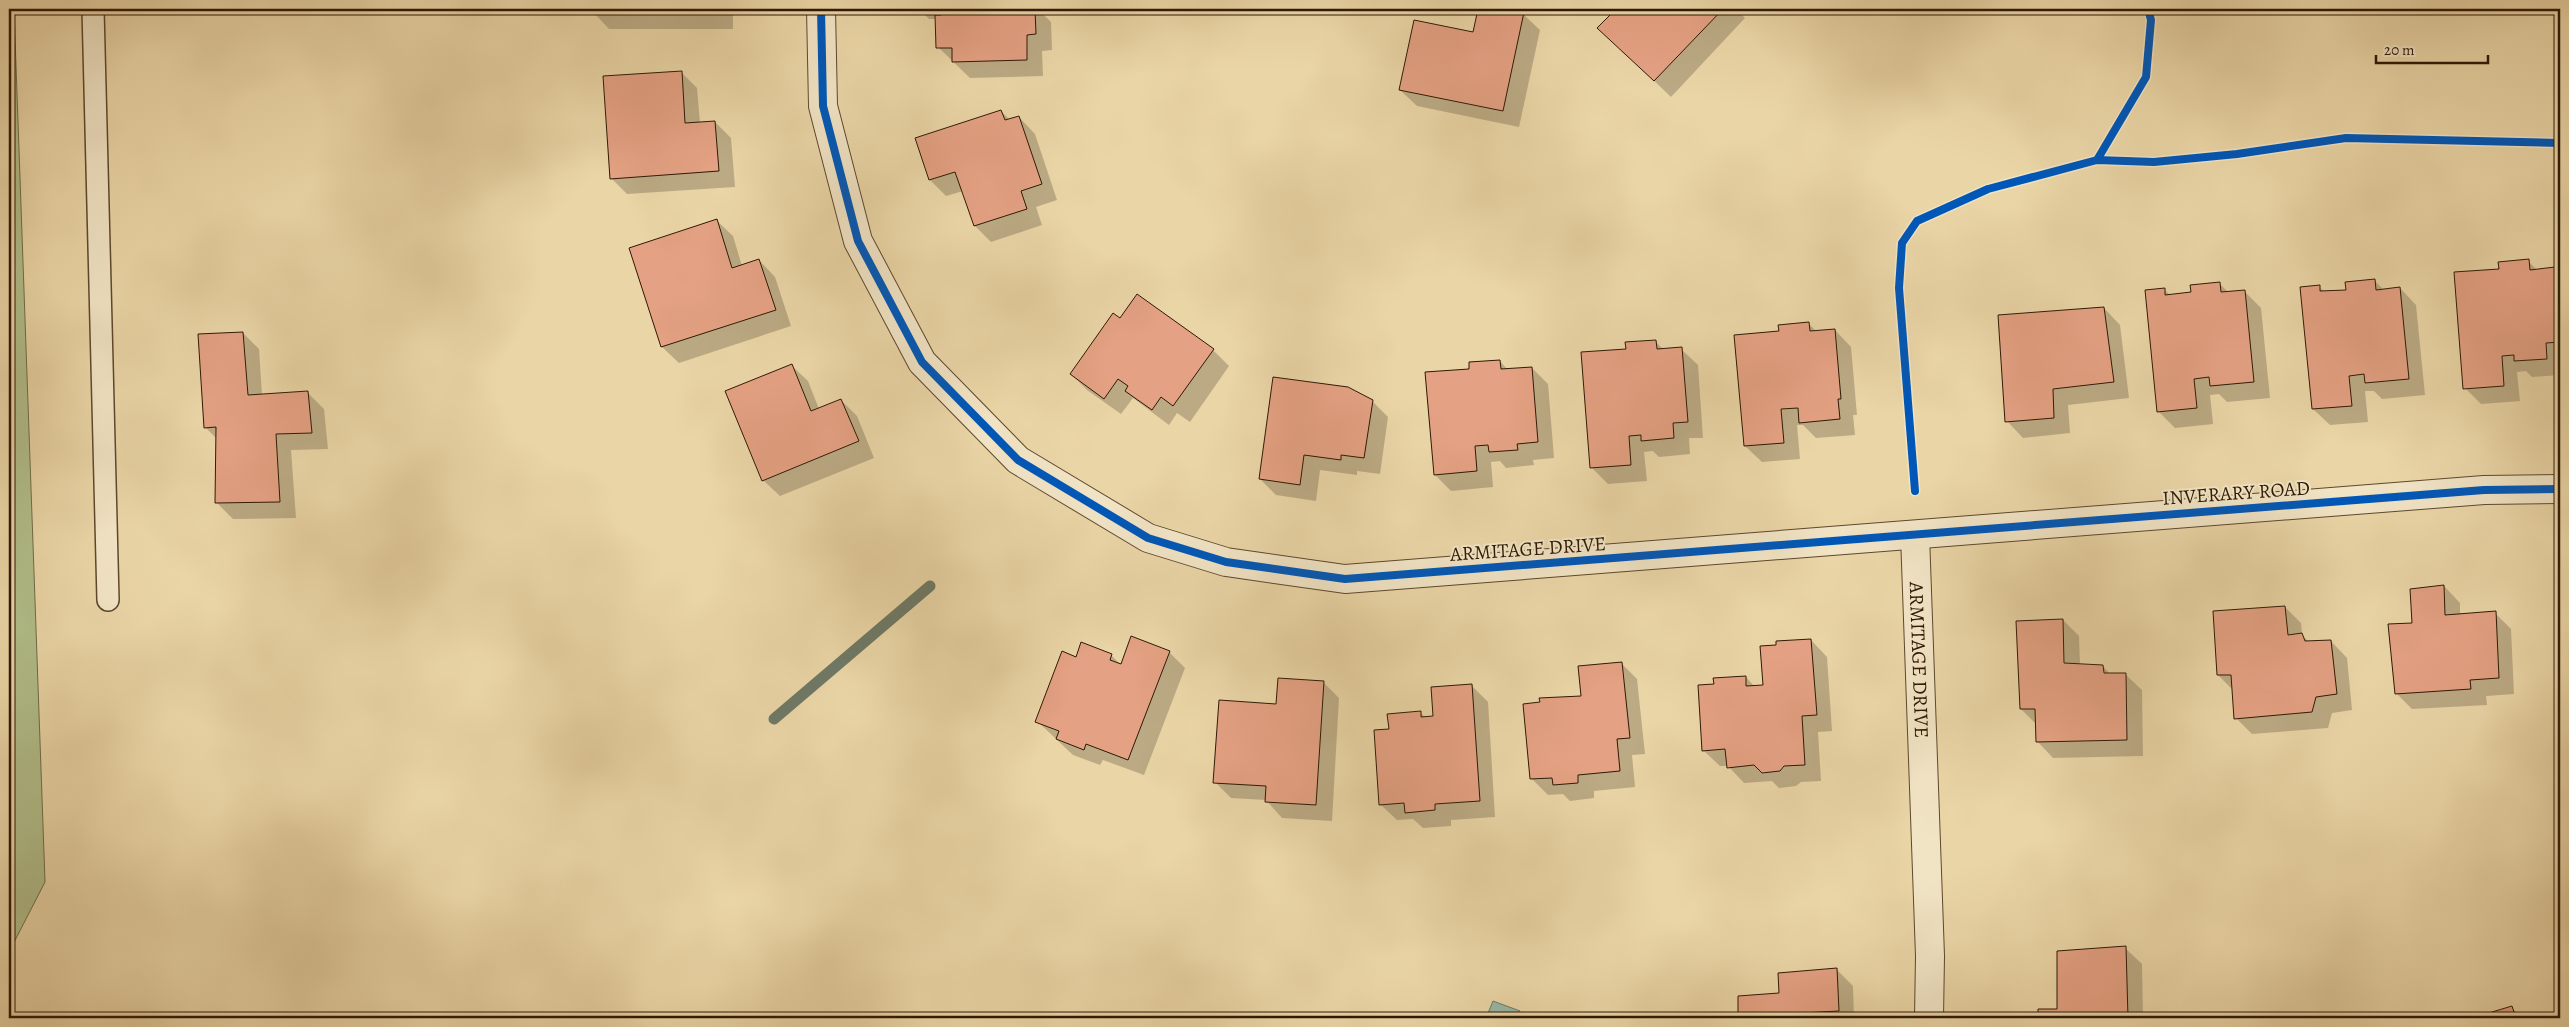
<svg xmlns="http://www.w3.org/2000/svg" width="2569" height="1027" font-family="Alegreya,serif">
<style>
.green{fill:#b1be8a;stroke:#706c48}
.water{fill:#98b9a7;stroke:#6e7966}
.shadow{fill:#0003}
.lines{fill:none;stroke-linecap:round;stroke-linejoin:round}
.stream{stroke:#6e7966;stroke-width:11}
.building{fill:#e4a183;stroke:#2e1905}
.lane-casing{stroke:#5d482d;stroke-width:24}
.street-casing{stroke:#5d482d;stroke-width:30}
.lane{stroke:#f1e4c5;stroke-width:21}
.street{stroke:#f1e4c5;stroke-width:28}
.cycleway-casing{stroke:#f1e4c5;stroke-width:11}
.cycleway{stroke:#0057b8;stroke-width:8}
.labels{text-anchor:middle;dominant-baseline:central;stroke-width:4;stroke-linejoin:round;paint-order:stroke}
.street-label{font-size:20px;fill:#2e1905;stroke:#f1e4c5}
</style>
<rect width="100%" height="100%" fill="#ead5a6"/>
<filter id="stains"><feTurbulence type="fractalNoise" baseFrequency=".004" numOctaves="4"/><feColorMatrix values="0 0 0 0 .2 0 0 0 0 .09 0 0 0 0 .02 0 0 0 .5 -.17"/></filter>
<radialGradient id="worn" r=".72"><stop offset=".6" stop-color="#630" stop-opacity="0"/><stop offset="1" stop-color="#630" stop-opacity=".3"/></radialGradient>
<!-- green -->
<path class="green" d="M 9,9 L 14,9 L 45,882 L 9,952 Z"/>
<!-- water -->
<path class="water" d="M 1493,1001 L 1520,1011 L 1517,1018 L 1486,1018 Z"/>
<!-- shadow -->
<path class="shadow" d="M 593,9 L 733,9 L 733,29 L 609,29 L 593,12 Z
M 919,9 L 1044,9 L 1044,15 L 1051,22 L 1052,50 L 1042,51 L 1043,76 L 970,78 L 938,47 L 937,19 L 929,19 Z
M 1479,9 L 1500,9 L 1523,14 L 1540,30 L 1519,127 L 1417,106 L 1400,90 L 1474,33 Z
M 1618,9 L 1736,9 L 1745,18 L 1671,97 L 1599,28 Z
M 681,72 L 697,88 L 700,123 L 715,122 L 731,138 L 735,187 L 627,194 L 611,178 Z
M 1001,111 L 1010,120 L 1019,117 L 1035,134 L 1057,200 L 1036,207 L 1042,225 L 991,242 L 975,226 L 963,191 L 946,196 L 930,180 L 917,139 Z
M 716,220 L 733,236 L 742,266 L 759,260 L 775,277 L 791,326 L 679,363 L 662,347 L 630,248 Z
M 2528,261 L 2537,270 L 2555,268 L 2560,274 L 2560,375 L 2532,377 L 2526,371 L 2517,372 L 2520,401 L 2481,404 L 2465,388 L 2500,270 Z
M 2374,280 L 2384,290 L 2400,288 L 2416,305 L 2425,395 L 2382,399 L 2374,391 L 2365,391 L 2368,422 L 2330,425 L 2313,409 L 2319,287 L 2325,292 L 2347,291 Z
M 2219,283 L 2229,293 L 2245,292 L 2261,308 L 2270,398 L 2227,402 L 2219,394 L 2210,395 L 2213,424 L 2175,428 L 2158,411 L 2165,290 L 2170,295 L 2192,293 Z
M 2104,308 L 2120,325 L 2129,398 L 2068,405 L 2070,433 L 2023,438 L 2007,421 Z
M 1121,320 L 1213,350 L 1229,366 L 1190,422 L 1177,413 L 1169,425 L 1133,398 L 1121,414 L 1087,390 L 1071,374 Z
M 1808,323 L 1817,332 L 1835,330 L 1851,347 L 1857,415 L 1853,415 L 1855,435 L 1816,438 L 1803,425 L 1797,425 L 1800,459 L 1762,462 L 1745,446 L 1780,332 Z
M 243,333 L 259,349 L 262,395 L 307,392 L 324,409 L 328,449 L 291,450 L 296,518 L 233,519 L 216,502 L 217,439 L 206,428 Z
M 1655,341 L 1664,350 L 1681,349 L 1698,365 L 1703,438 L 1689,438 L 1690,454 L 1659,457 L 1653,451 L 1644,452 L 1647,481 L 1608,484 L 1592,468 L 1627,350 Z
M 1500,361 L 1508,370 L 1532,368 L 1548,384 L 1554,458 L 1533,460 L 1534,465 L 1506,468 L 1500,461 L 1491,462 L 1493,487 L 1451,491 L 1435,475 L 1471,370 Z
M 791,365 L 808,381 L 819,409 L 841,400 L 857,416 L 874,458 L 780,496 L 763,480 Z
M 1372,401 L 1388,417 L 1380,474 L 1357,471 L 1357,475 L 1320,470 L 1316,501 L 1276,495 L 1260,479 Z
M 2444,586 L 2460,603 L 2460,615 L 2495,613 L 2511,629 L 2514,694 L 2486,696 L 2487,705 L 2412,709 L 2396,693 L 2414,624 Z
M 2285,607 L 2301,623 L 2302,635 L 2309,642 L 2331,641 L 2347,658 L 2352,710 L 2332,713 L 2328,728 L 2252,734 L 2236,718 L 2233,690 L 2218,675 Z
M 2063,620 L 2079,636 L 2080,665 L 2103,666 L 2110,674 L 2125,674 L 2142,690 L 2143,756 L 2053,758 L 2037,741 L 2036,724 L 2021,709 Z
M 1811,640 L 1827,657 L 1832,731 L 1818,732 L 1821,781 L 1801,782 L 1796,786 L 1779,788 L 1772,781 L 1744,783 L 1728,766 L 1720,766 L 1703,750 L 1716,685 L 1746,677 L 1755,687 L 1764,686 Z
M 1169,652 L 1185,668 L 1144,775 L 1103,760 L 1100,765 L 1073,755 L 1037,721 L 1076,659 L 1111,655 L 1122,666 Z
M 1621,663 L 1637,679 L 1645,754 L 1632,755 L 1635,787 L 1594,791 L 1594,798 L 1570,801 L 1563,794 L 1548,795 L 1532,779 L 1541,699 L 1583,697 Z
M 1323,682 L 1339,698 L 1332,821 L 1282,818 L 1266,800 L 1231,798 L 1215,782 L 1277,705 Z
M 1471,685 L 1488,702 L 1495,817 L 1451,820 L 1451,826 L 1423,828 L 1413,819 L 1397,820 L 1380,804 L 1390,730 L 1420,712 L 1426,718 L 1434,717 Z
M 2125,948 L 2142,964 L 2143,1018 L 2039,1018 L 2039,1010 L 2058,1010 Z
M 1837,970 L 1853,986 L 1854,1018 L 1740,1018 L 1739,998 L 1780,994 Z
M 2512,1008 L 2522,1018 L 2477,1018 Z"/>
<g class="lines">
<!-- stream -->
<path class="stream" d="M 774,719 L 930,586"/>
</g>
<!-- building -->
<path class="building" d="M 592,9 L 717,9 L 717,13 L 592,13 Z
M 941,9 L 1035,9 L 1036,34 L 1027,35 L 1027,60 L 952,62 L 952,48 L 936,48 L 935,15 L 941,15 Z
M 1478,9 L 1506,9 L 1524,12 L 1503,111 L 1399,90 L 1414,20 L 1473,32 Z
M 1616,9 L 1723,9 L 1654,81 L 1597,28 Z
M 682,71 L 685,123 L 715,121 L 719,171 L 610,179 L 603,76 Z
M 1001,110 L 1005,120 L 1019,116 L 1042,184 L 1021,191 L 1027,209 L 974,226 L 955,172 L 929,180 L 915,138 Z
M 717,219 L 732,268 L 759,259 L 776,310 L 661,347 L 629,248 Z
M 2529,259 L 2530,270 L 2555,267 L 2560,342 L 2546,343 L 2547,359 L 2514,361 L 2514,355 L 2502,356 L 2504,386 L 2463,389 L 2454,272 L 2499,269 L 2498,262 Z
M 2375,279 L 2376,290 L 2400,287 L 2409,379 L 2365,383 L 2364,374 L 2349,376 L 2352,406 L 2312,409 L 2300,287 L 2320,285 L 2320,291 L 2346,290 L 2345,282 Z
M 2220,282 L 2221,292 L 2245,290 L 2254,382 L 2210,386 L 2209,377 L 2194,379 L 2197,408 L 2157,412 L 2145,290 L 2165,288 L 2165,295 L 2191,292 L 2190,285 Z
M 1137,294 L 1214,349 L 1173,406 L 1161,397 L 1152,410 L 1125,391 L 1128,386 L 1118,379 L 1104,399 L 1070,374 L 1113,313 L 1120,318 Z
M 2104,307 L 2114,382 L 2053,389 L 2054,418 L 2005,422 L 1998,315 Z
M 1809,322 L 1810,331 L 1835,329 L 1841,399 L 1838,399 L 1840,419 L 1799,423 L 1798,408 L 1781,409 L 1784,443 L 1744,446 L 1734,335 L 1779,331 L 1778,325 Z
M 243,332 L 248,395 L 308,391 L 312,433 L 276,434 L 280,502 L 215,503 L 216,427 L 204,428 L 198,334 Z
M 1656,340 L 1657,349 L 1682,347 L 1688,422 L 1673,423 L 1674,438 L 1641,441 L 1641,435 L 1629,436 L 1631,465 L 1590,468 L 1581,352 L 1626,349 L 1625,342 Z
M 1500,360 L 1501,369 L 1532,367 L 1538,442 L 1517,444 L 1518,450 L 1489,452 L 1488,445 L 1475,446 L 1477,471 L 1434,475 L 1425,372 L 1469,369 L 1469,362 Z
M 792,364 L 811,411 L 841,399 L 859,441 L 762,481 L 725,391 Z
M 1273,377 L 1348,387 L 1373,400 L 1364,458 L 1341,455 L 1341,460 L 1304,455 L 1300,485 L 1259,479 Z
M 2444,585 L 2445,615 L 2496,611 L 2499,678 L 2470,680 L 2471,689 L 2395,694 L 2388,624 L 2412,623 L 2410,589 Z
M 2285,606 L 2288,635 L 2302,633 L 2305,641 L 2331,640 L 2337,694 L 2316,697 L 2312,712 L 2234,719 L 2231,675 L 2217,675 L 2213,611 Z
M 2063,619 L 2064,663 L 2103,665 L 2104,673 L 2126,673 L 2127,740 L 2036,742 L 2035,709 L 2020,709 L 2016,621 Z
M 1131,636 L 1170,651 L 1128,760 L 1086,744 L 1084,750 L 1056,739 L 1059,731 L 1035,722 L 1062,651 L 1076,657 L 1081,642 L 1112,654 L 1110,660 L 1121,664 Z
M 1811,639 L 1817,715 L 1802,716 L 1805,765 L 1784,766 L 1780,771 L 1762,773 L 1754,765 L 1727,768 L 1725,749 L 1702,751 L 1698,685 L 1714,684 L 1713,678 L 1746,676 L 1746,686 L 1763,685 L 1760,646 L 1776,645 L 1776,641 Z
M 1622,662 L 1630,738 L 1617,739 L 1620,771 L 1578,775 L 1578,783 L 1553,785 L 1552,778 L 1530,779 L 1523,704 L 1540,702 L 1539,698 L 1581,696 L 1578,666 Z
M 1278,678 L 1324,681 L 1316,805 L 1265,802 L 1266,786 L 1213,783 L 1219,700 L 1276,704 Z
M 1472,684 L 1480,801 L 1435,804 L 1435,810 L 1405,813 L 1404,803 L 1379,805 L 1374,730 L 1389,729 L 1387,714 L 1421,711 L 1421,717 L 1433,716 L 1431,687 Z
M 2126,946 L 2128,1018 L 2038,1018 L 2038,1009 L 2057,1009 L 2057,951 Z
M 1837,968 L 1839,1011 L 1802,1013 L 1803,1018 L 1738,1018 L 1738,996 L 1779,993 L 1778,973 Z
M 2512,1006 L 2516,1018 L 2472,1018 Z"/>
<g class="lines">
<defs>
<path id="lane" d="M 93,9 L 108,600"/>
<g id="street">
<path d="M 821,9 L 823,106 L 858,241 L 922,362 L 1018,460 L 1148,538 L 1226,562 L 1345,579 L 2484,490 L 2560,489"/>
<path id="s1" d="M 1915,535 L 1930,956 L 1929,1018"/>
</g>
</defs>
<!-- lane casing -->
<use href="#lane" class="lane-casing"/>
<!-- street casing -->
<use href="#street" class="street-casing"/>
<!-- lane -->
<use href="#lane" class="lane"/>
<!-- street -->
<use href="#street" class="street"/>
<defs>
<path id="cycleway" d="M 821,9 L 823,106 L 858,241 L 922,362 L 1018,460 L 1148,538 L 1226,562 L 1345,579 L 2484,490 L 2560,489
M 2097,160 L 2154,162 L 2237,154 L 2346,138 L 2560,143
M 1915,491 L 1899,288 L 1902,243 L 1917,221 L 1988,189 L 2097,160 L 2146,77 L 2151,20 L 2148,9"/>
</defs>
<!-- cycleway casing -->
<use href="#cycleway" class="cycleway-casing"/>
<!-- cycleway -->
<use href="#cycleway" class="cycleway"/>
</g>
<g class="labels">
<!-- street labels -->
<g class="street-label">
<text transform="translate(2236 493) rotate(-4)">INVERARY ROAD</text>
<text transform="translate(1528 549) rotate(-4)">ARMITAGE DRIVE</text>
<text stroke="none"><textPath href="#s1" startOffset="125">ARMITAGE DRIVE</textPath></text>
</g>
</g>
<!-- margin -->
<rect width="2569" height="1027" fill="none" stroke="#ead5a6" stroke-width="30"/>
<rect x="10" y="10" width="2549" height="1007" fill="none" stroke="#2e1905" stroke-width="2.5"/>
<rect x="15" y="15" width="2539" height="997" fill="none" stroke="#2e1905"/>
<!-- scale -->
<path d="M2376 55v8h112v-8" fill="none" stroke="#2e1905" stroke-width="2.5"/>
<text x="2384" y="55" font-size="15" fill="#2e1905" stroke="#f1e4c5" stroke-width="4" paint-order="stroke">20 m</text>
<rect width="100%" height="100%" filter="url(#stains)"/>
<rect width="100%" height="100%" fill="url(#worn)"/>
</svg>
